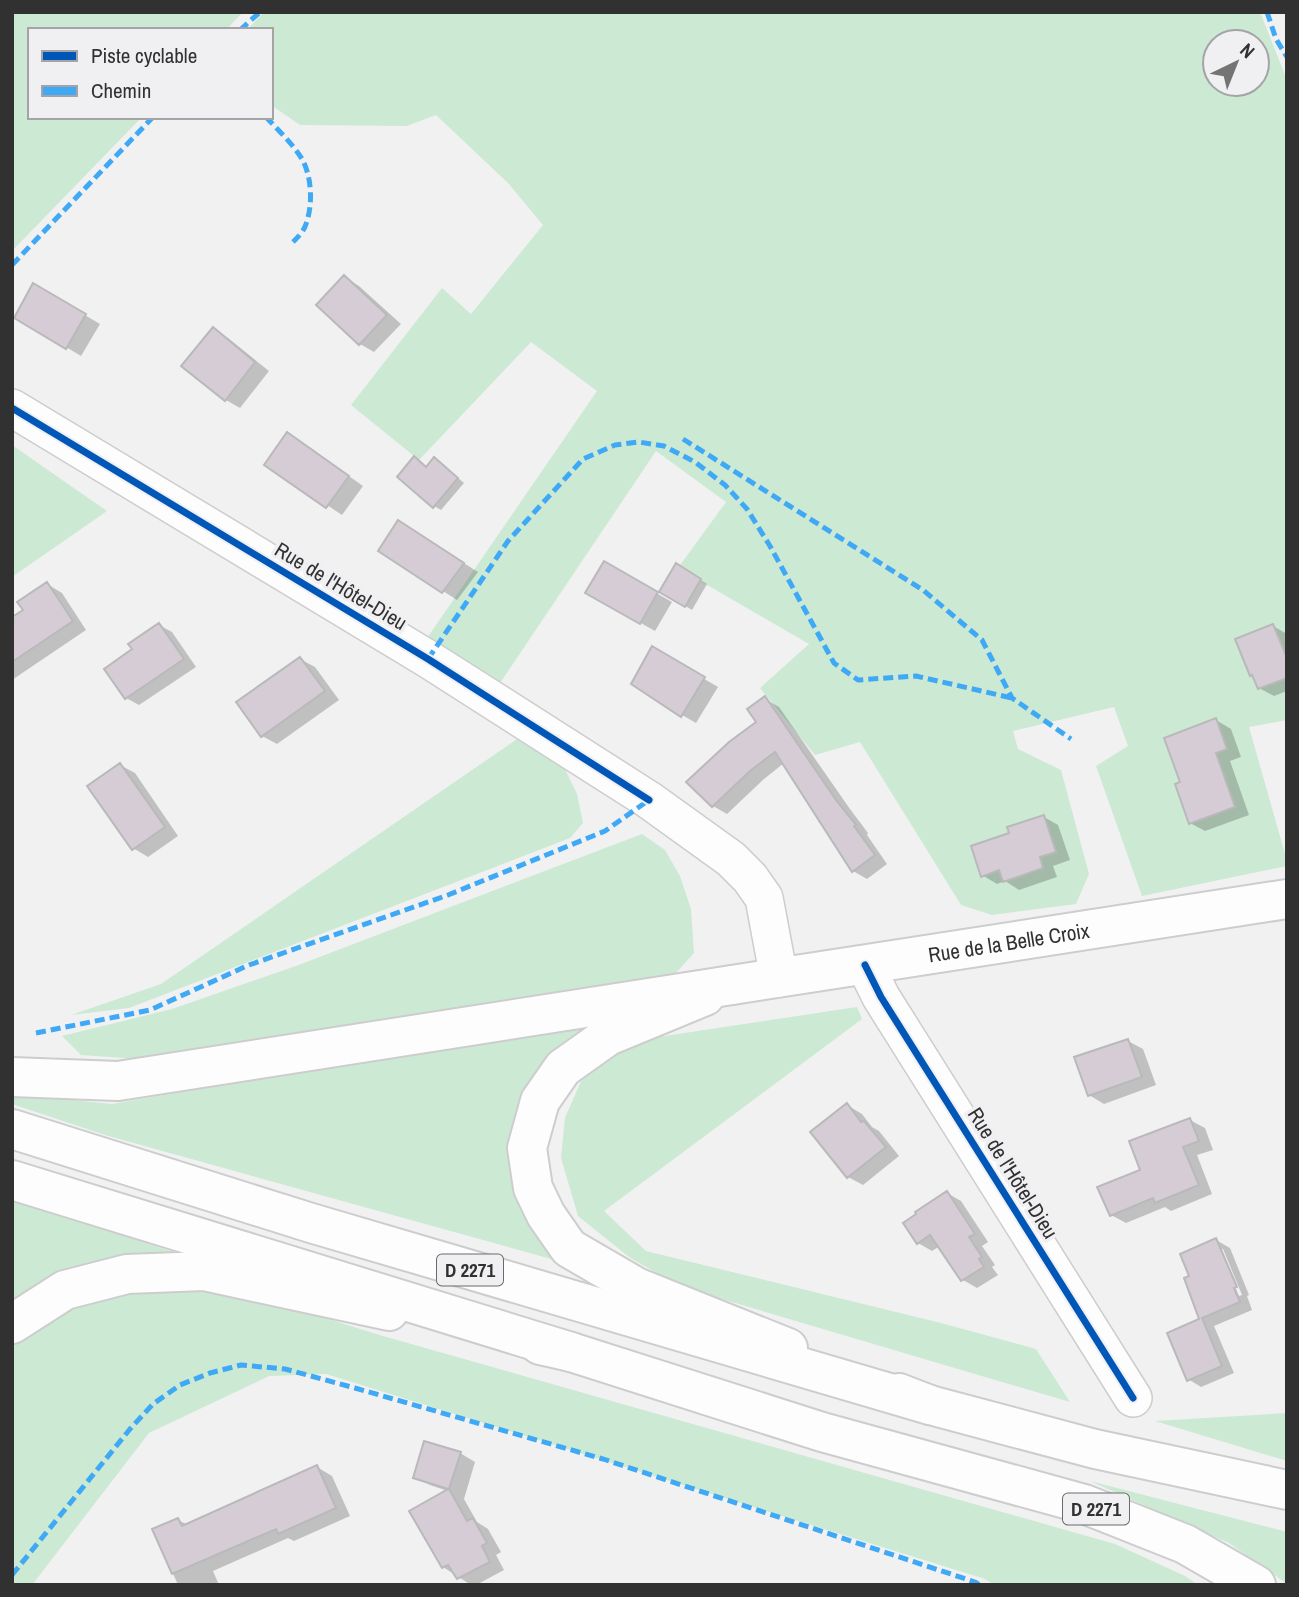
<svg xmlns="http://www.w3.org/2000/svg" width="1299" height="1597" font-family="'Archivo Narrow',sans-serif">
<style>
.green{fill:#cce9d4;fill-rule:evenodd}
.shadow{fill:#0003;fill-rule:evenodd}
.building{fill:#d5ccd5;stroke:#b9b9ba;stroke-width:2}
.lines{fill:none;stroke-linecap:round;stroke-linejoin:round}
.street-casing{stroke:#cdcdce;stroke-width:40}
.secondary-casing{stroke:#cdcdce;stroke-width:42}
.primary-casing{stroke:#cdcdce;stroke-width:42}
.highway-casing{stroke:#cdcdce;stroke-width:42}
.street{stroke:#fdfdfd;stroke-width:37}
.secondary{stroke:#fdfdfd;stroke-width:38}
.primary{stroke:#fdfdfd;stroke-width:38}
.highway{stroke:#fdfdfd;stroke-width:38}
.quiet{stroke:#3fa9f5;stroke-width:5;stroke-dasharray:10 5;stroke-linecap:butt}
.cycleway-casing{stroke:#f0f0f3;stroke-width:11}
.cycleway{stroke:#0057b8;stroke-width:7}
.labels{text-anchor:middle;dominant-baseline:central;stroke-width:7;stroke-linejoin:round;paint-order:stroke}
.shield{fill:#f0f0f3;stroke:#6a6a6c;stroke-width:2}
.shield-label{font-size:19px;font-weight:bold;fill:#313132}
.street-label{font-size:21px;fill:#313132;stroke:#f0f0f3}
</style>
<rect width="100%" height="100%" fill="#f1f1f2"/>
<!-- green -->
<path class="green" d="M 12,12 L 243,12 L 226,30 L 30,30 L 30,117 L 142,117 L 12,251 Z
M 264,12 L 1260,12 L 1287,80 L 1287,720 L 1249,727 L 1287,861 L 1287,866 L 1142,896 L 1096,766 L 1128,746 L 1114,707 L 1013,731 L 1018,749 L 1061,770 L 1089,874 L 1076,904 L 992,915 L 961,905 L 860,742 L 815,755 L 760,688 L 809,644 L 678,568 L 726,502 L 656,451 L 496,689 L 423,644 L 597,391 L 531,342 L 419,460 L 351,405 L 442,288 L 471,314 L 543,225 L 508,183 L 436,115 L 407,126 L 300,125 L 271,105 L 271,30 L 247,30 ZM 1215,42 L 1257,42 L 1257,84 L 1215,84 Z
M 12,445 L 107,511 L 12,577 Z
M 520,737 L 562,763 L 577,794 L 583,823 L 570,838 L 129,1008 L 71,1015 L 161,984 Z
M 642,834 L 665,850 L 680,876 L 691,909 L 694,953 L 674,975 L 137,1059 L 81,1055 L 62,1036 L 172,1009 L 296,966 Z
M 857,1007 L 862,1019 L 604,1211 L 646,1251 L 941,1323 L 1036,1349 L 1070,1402 L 681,1287 L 629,1257 L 578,1216 L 561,1158 L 565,1118 L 581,1081 L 607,1059 L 658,1037 Z
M 609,1019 L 524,1107 L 564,1260 L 551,1259 L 105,1135 L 12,1104 L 12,1094 L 112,1104 Z
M 12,1199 L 176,1253 L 143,1253 L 97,1263 L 12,1302 Z
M 150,1284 L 227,1288 L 383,1336 L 1115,1544 L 1185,1576 L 1198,1585 L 995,1585 L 985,1579 L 326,1374 L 269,1376 L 149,1433 L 32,1585 L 12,1585 L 12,1343 L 63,1311 Z
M 1287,1413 L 1287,1461 L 1155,1421 Z
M 1090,1481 L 1287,1532 L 1287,1584 L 1229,1543 Z"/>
<!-- shadow -->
<path class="shadow" d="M 344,277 L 359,286 L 401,324 L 374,352 L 360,344 Z
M 34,285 L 100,324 L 81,356 L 16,317 Z
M 213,330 L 228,338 L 269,371 L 240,408 L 226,400 Z
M 302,443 L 363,486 L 342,515 L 267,465 Z
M 415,458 L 428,468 L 441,463 L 464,483 L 441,510 L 434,506 Z
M 413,531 L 478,572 L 457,600 L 443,591 Z
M 605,564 L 672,602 L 655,631 L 587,593 Z
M 676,565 L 707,584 L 692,610 L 661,591 Z
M 47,584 L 62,593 L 86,630 L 12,680 L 12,619 L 25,611 Z
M 159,625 L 172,632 L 196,667 L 139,705 L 126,698 L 134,650 Z
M 1273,626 L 1287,634 L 1287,691 L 1274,696 L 1259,688 Z
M 653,649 L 718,687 L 696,723 L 682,715 Z
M 300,659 L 315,667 L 339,700 L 277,744 L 262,736 Z
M 765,699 L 779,707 L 850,809 L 868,833 L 867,835 L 887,864 L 867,879 L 853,871 L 784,763 L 764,779 L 727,814 L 713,806 L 758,723 Z
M 1216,720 L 1231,729 L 1241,757 L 1230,761 L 1249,815 L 1205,831 L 1190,823 Z
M 120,765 L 135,773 L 178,836 L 148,857 L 133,848 Z
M 1044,817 L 1058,825 L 1070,860 L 1053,866 L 1057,877 L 1019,890 L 1005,881 L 997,884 L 982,875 L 1011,834 Z
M 1128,1041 L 1143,1049 L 1156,1085 L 1104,1104 L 1089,1095 Z
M 847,1105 L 862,1114 L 872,1127 L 879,1131 L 899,1156 L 863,1185 L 848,1177 Z
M 1190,1120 L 1205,1128 L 1213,1150 L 1197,1155 L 1212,1194 L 1171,1211 L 1165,1207 L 1126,1223 L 1111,1215 Z
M 947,1193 L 961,1201 L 988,1242 L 982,1246 L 995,1265 L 992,1267 L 998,1275 L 977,1288 L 963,1280 L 940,1246 L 932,1251 L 918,1243 L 919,1214 Z
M 1216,1240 L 1230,1248 L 1249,1295 L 1247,1296 L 1252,1310 L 1214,1326 L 1234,1373 L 1201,1387 L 1188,1379 L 1202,1320 L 1191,1277 ZM 1219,1249 L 1223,1249 L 1242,1295 L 1239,1296 Z
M 460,1453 L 475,1462 L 464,1499 L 477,1522 L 488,1529 L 501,1552 L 496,1555 L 504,1570 L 476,1585 L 471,1585 L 443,1567 L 448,1491 L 430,1485 L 415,1477 Z
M 317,1467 L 332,1476 L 350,1516 L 294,1541 L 288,1538 L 213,1571 L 219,1585 L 178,1585 L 154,1530 L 178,1520 L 188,1525 Z"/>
<!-- building -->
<path class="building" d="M 344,275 L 387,315 L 359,345 L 316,305 Z
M 33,283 L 86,314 L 66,349 L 14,318 Z
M 213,327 L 255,362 L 225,401 L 181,366 Z
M 287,432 L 349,476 L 326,508 L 264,465 Z
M 414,456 L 426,467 L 434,457 L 458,478 L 433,508 L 397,477 Z
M 398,520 L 464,563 L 442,593 L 378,551 Z
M 604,561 L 658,592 L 640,624 L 585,593 Z
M 676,563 L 701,579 L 685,607 L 659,592 Z
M 47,582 L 73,621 L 12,662 L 12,617 L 23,610 L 17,602 Z
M 159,623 L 184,659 L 125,699 L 104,669 L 132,649 L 128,644 Z
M 1273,624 L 1287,658 L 1287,678 L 1258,689 L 1252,675 L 1250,676 L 1235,639 Z
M 652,646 L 705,677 L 681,717 L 631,684 Z
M 300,657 L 325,691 L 261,737 L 236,702 Z
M 765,696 L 836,800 L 856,825 L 854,826 L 875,855 L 852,872 L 775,752 L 750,771 L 712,807 L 686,782 L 729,742 L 756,722 L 747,709 Z
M 1216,718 L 1227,749 L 1216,753 L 1235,807 L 1189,824 L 1175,784 L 1180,782 L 1164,738 Z
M 120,763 L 165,827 L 132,850 L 87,786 Z
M 1044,815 L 1056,852 L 1040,857 L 1043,868 L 1003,882 L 999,870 L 981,877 L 971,846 L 1009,833 L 1007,827 Z
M 1128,1039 L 1142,1077 L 1088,1096 L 1074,1057 Z
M 847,1103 L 861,1122 L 864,1121 L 886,1147 L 847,1178 L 810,1132 Z
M 1190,1118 L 1199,1141 L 1183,1147 L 1199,1185 L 1155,1203 L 1153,1198 L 1110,1216 L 1097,1187 L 1140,1170 L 1129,1141 Z
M 947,1191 L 975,1234 L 969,1237 L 982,1257 L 979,1259 L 984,1267 L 961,1281 L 930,1235 L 917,1244 L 903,1223 L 916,1214 L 915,1212 Z
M 1216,1238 L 1237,1287 L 1234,1288 L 1240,1302 L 1202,1318 L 1222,1366 L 1187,1381 L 1167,1333 L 1199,1319 L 1184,1278 L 1189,1276 L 1180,1254 Z
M 424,1441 L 461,1452 L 449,1489 L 467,1521 L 473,1518 L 487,1543 L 482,1546 L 490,1562 L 457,1579 L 448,1565 L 442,1568 L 409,1511 L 448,1489 L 413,1478 Z
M 317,1465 L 336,1508 L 278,1534 L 276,1529 L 172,1574 L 152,1529 L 178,1518 L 182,1526 Z"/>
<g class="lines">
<defs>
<path id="street" d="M 12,408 L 428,659 L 649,800 L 731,859 L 750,878 L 764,898 L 779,978
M 865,965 L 881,997 L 1133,1398"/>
<g id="secondary">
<path id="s1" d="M 732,985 L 1287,899"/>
</g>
<path id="primary" d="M 705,996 L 608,1036 L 563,1068 L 540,1101 L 527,1148 L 533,1188 L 546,1215 L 569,1248 L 636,1287 L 788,1348
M 12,1324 L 65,1290 L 127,1274 L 204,1271 L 389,1311
M 540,1345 L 571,1352 L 822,1432 L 1084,1504 L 1185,1544 L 1256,1585
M 899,1393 L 930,1405 L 1095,1449 L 1287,1490"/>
<path id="highway" d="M 12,1077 L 118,1081 L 732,985
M 12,1129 L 311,1223 L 930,1405
M 12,1180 L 571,1352"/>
</defs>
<!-- street casing -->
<use href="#street" class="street-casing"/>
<!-- secondary casing -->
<use href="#secondary" class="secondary-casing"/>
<!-- primary casing -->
<use href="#primary" class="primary-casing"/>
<!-- highway casing -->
<use href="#highway" class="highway-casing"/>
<!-- street -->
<use href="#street" class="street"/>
<!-- secondary -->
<use href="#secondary" class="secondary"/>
<!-- primary -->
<use href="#primary" class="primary"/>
<!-- highway -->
<use href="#highway" class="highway"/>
<!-- quiet -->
<path class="quiet" d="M 1267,12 L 1276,39 L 1287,57
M 240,30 L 260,12
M 266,117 C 278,130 293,144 302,159 C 312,177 313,205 306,224 C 304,231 298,237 293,242
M 12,265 L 153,117
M 683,439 L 923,590 L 982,640 L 1012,698 L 1071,739
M 428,659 L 508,541 L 583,459 L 615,445 L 639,442 L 664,446 L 695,462 L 725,485 L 747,509 L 770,546 L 834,663 L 858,680 L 916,676 L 1012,698
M 36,1033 L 150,1010 L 249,965 L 448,895 L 605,831 L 649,800
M 12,1575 L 130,1429 L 153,1404 L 180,1385 L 210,1373 L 241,1365 L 285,1369 L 355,1388 L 603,1459 L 975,1582 L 980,1585"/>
<defs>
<path id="cycleway" d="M 12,408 L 428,659 L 649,800
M 865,965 L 881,997 L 1133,1398"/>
</defs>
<!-- cycleway casing -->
<use href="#cycleway" class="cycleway-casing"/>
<!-- cycleway -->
<use href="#cycleway" class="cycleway"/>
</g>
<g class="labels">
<!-- shield labels -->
<g class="shield">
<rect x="437" y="1254.5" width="66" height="31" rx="5"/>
<rect x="1063" y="1493.5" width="66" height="31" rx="5"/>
</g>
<g class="shield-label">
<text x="470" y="1270">D 2271</text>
<text x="1096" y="1509">D 2271</text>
</g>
<!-- street labels -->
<g class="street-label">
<text transform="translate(341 586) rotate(31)">Rue de l'Hôtel-Dieu</text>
<text stroke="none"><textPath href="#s1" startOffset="280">Rue de la Belle Croix</textPath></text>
<text transform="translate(1013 1173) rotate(58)">Rue de l'Hôtel-Dieu</text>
</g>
</g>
<!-- border -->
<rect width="1299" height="1597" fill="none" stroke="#313132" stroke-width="28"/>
<!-- legend -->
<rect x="28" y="28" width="245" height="91" fill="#f0f0f3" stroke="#a4a4a6" stroke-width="2"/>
<rect x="42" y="51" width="35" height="10" fill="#0057b8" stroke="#a4a4a6" stroke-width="2"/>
<text x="91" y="63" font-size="21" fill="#313132">Piste cyclable</text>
<rect x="42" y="86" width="35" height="10" fill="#3fa9f5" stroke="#a4a4a6" stroke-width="2"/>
<text x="91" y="98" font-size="21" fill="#313132">Chemin</text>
<!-- north arrow -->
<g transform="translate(1236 63) rotate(43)"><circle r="33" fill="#f0f0f3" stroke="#a4a4a6" stroke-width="2"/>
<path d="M0-5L12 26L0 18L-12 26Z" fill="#747475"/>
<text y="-10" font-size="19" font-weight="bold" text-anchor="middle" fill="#313132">N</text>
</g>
</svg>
